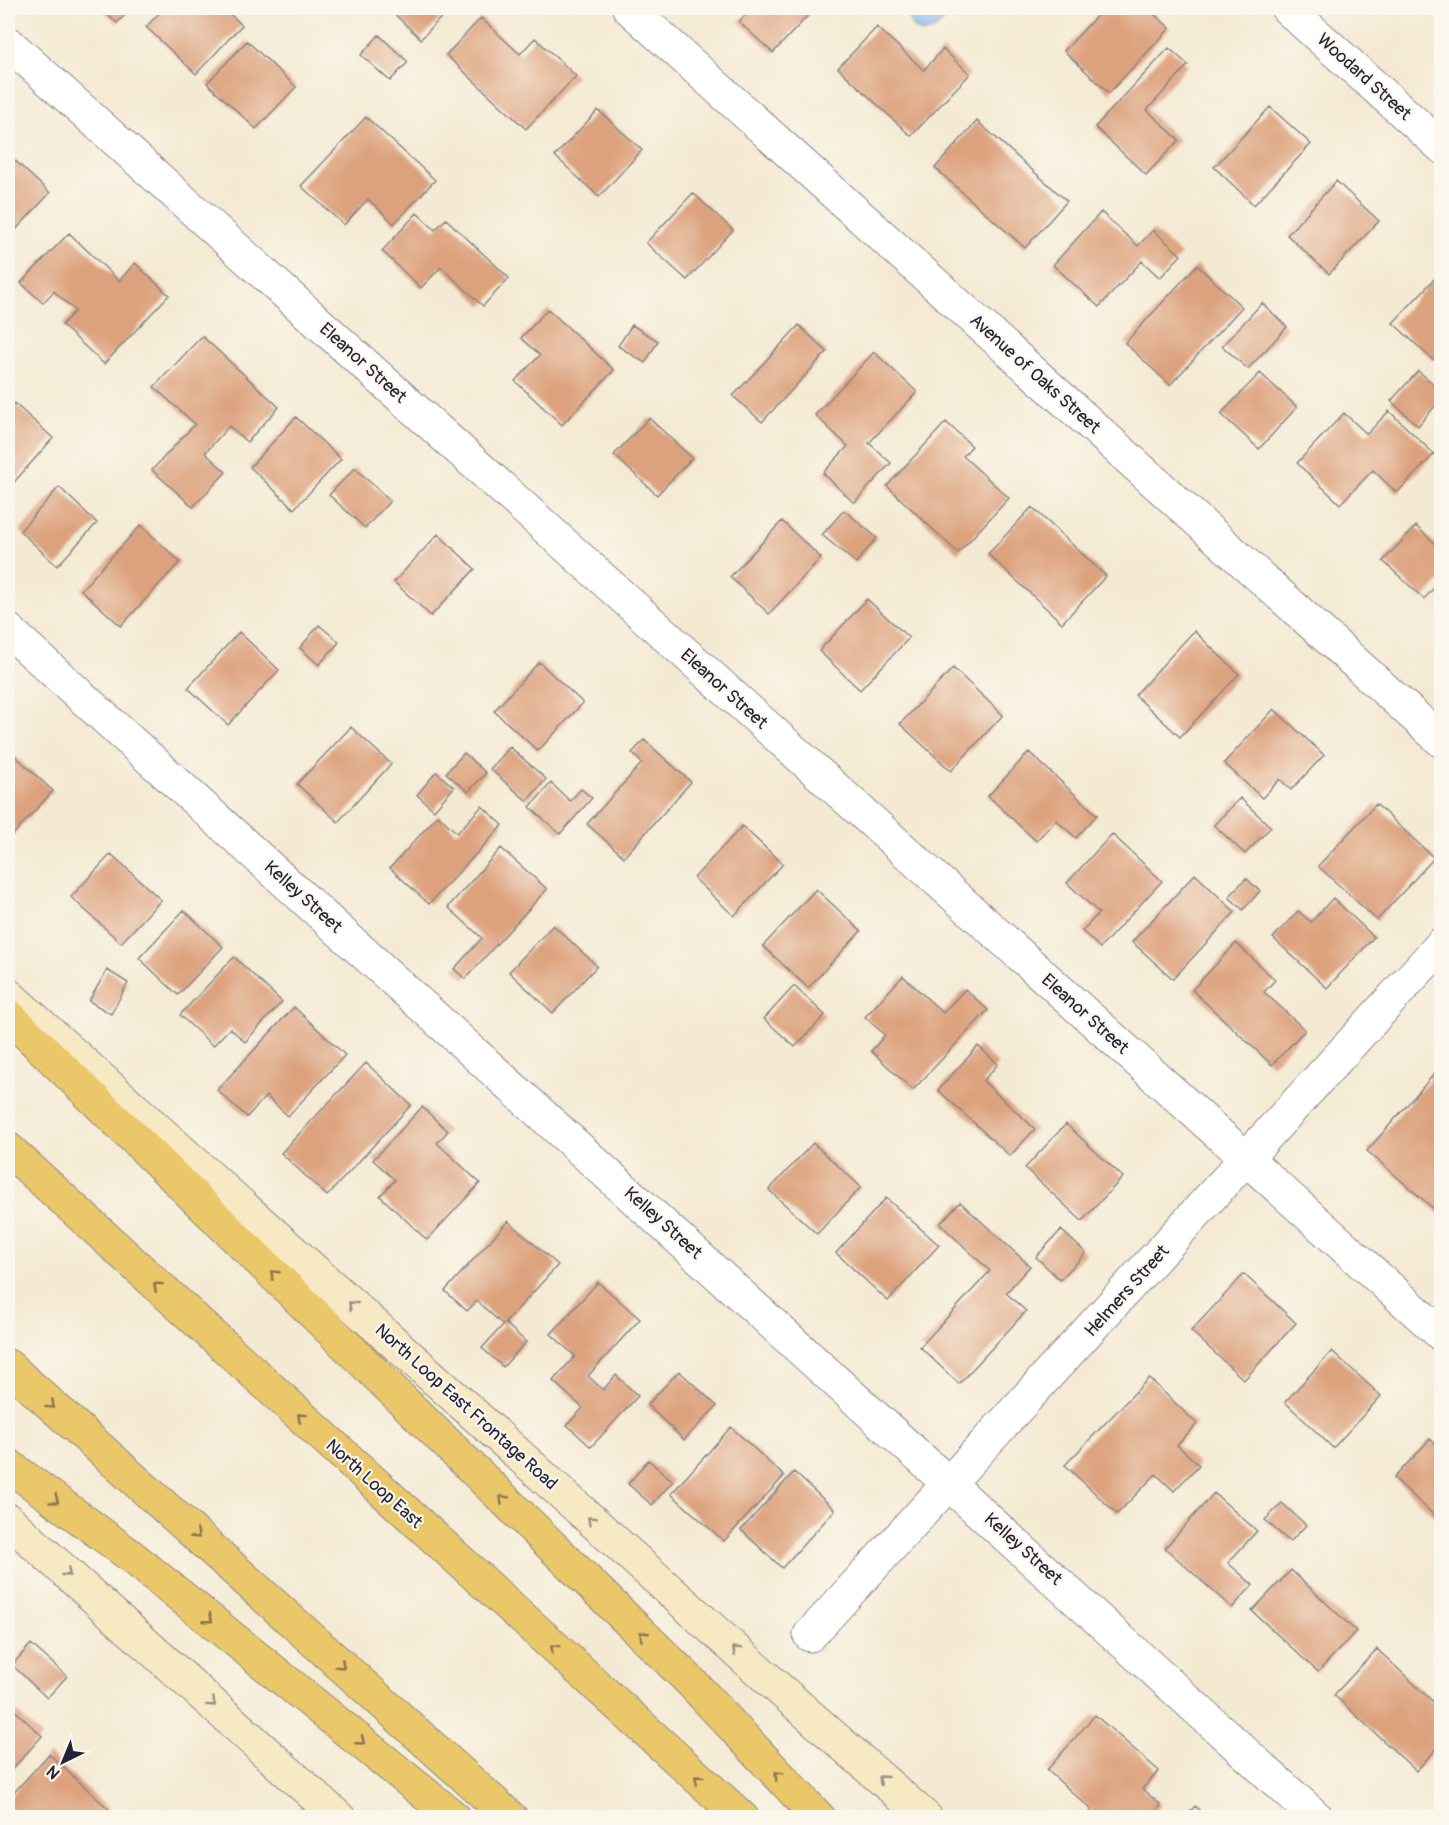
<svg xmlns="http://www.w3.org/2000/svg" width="1449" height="1825" font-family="Pangolin,sans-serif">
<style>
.water{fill:#7fb1eb;stroke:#506a93;stroke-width:1.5}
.building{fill:#dca17d}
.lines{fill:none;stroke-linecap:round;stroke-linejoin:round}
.minor-casing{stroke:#8b8687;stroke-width:35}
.secondary-casing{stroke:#8b8687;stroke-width:35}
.motorway-casing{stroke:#8b8687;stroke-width:35}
.minor{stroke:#fff;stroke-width:33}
.secondary{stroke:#f7e9c3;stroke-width:33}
.motorway{stroke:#eac769;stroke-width:33}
.oneway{stroke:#867452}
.oneway2{stroke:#978f86}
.labels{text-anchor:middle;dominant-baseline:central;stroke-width:4.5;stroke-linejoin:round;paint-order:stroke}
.street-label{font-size:18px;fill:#22223b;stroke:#fbf7ec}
</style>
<rect width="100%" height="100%" fill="#fbf7ec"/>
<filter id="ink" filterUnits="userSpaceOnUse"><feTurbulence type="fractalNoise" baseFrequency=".0167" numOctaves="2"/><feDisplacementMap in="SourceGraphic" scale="12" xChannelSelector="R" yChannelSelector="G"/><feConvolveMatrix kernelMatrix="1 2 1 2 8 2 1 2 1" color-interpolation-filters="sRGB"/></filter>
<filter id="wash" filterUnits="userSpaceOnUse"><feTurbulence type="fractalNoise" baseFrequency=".008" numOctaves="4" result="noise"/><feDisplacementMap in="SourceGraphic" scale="24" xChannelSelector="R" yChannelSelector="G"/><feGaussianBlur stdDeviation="1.35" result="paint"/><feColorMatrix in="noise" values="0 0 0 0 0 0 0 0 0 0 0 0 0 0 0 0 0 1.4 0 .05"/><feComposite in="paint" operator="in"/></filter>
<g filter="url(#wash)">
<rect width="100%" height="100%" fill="#f4ead3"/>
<!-- water -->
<path class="water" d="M 907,8 L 938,8 L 948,16 L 933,31 L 922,33 L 912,27 Z"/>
<g id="blocks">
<!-- building -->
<path class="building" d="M 100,8 L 132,8 L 117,23 Z
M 164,8 L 223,8 L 242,25 L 196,74 L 146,27 Z
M 388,8 L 450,8 L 421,39 Z
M 751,8 L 815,8 L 773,53 L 739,22 Z
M 1104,8 L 1147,8 L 1170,28 L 1109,93 L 1064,51 Z
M 1431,8 L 1442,8 L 1442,17 Z
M 481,18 L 520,54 L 535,38 L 576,76 L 526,129 L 446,55 Z
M 877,27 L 924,70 L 943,49 L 970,74 L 911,136 L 838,68 Z
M 379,35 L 408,62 L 390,81 L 361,55 Z
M 247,41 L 296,87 L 256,129 L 207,83 Z
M 1169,48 L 1188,65 L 1147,110 L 1179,140 L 1146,175 L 1095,127 Z
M 1270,107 L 1311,144 L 1254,205 L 1214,167 Z
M 598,110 L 642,150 L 599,197 L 555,156 Z
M 366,117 L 435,180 L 394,224 L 368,199 L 344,225 L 301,186 Z
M 977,121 L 1067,201 L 1025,248 L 935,168 Z
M 8,154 L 50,193 L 8,238 Z
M 1336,181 L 1379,221 L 1329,274 L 1287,235 Z
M 693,193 L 733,230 L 687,280 L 646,243 Z
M 1101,212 L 1138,246 L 1153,230 L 1181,255 L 1160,278 L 1142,261 L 1099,307 L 1053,265 Z
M 417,213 L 435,230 L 446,219 L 509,278 L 483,306 L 441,267 L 421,288 L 382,251 Z
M 69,233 L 119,281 L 135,263 L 169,295 L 104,364 L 62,325 L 75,311 L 54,291 L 43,303 L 21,283 Z
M 1197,265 L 1242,307 L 1170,385 L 1125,343 Z
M 1442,271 L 1442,351 L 1433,360 L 1393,323 Z
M 1262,303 L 1287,327 L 1248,369 L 1222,346 Z
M 548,309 L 614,370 L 562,425 L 515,381 L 540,355 L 521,338 Z
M 632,325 L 658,341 L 645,363 L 618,346 Z
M 799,325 L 827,352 L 762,422 L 733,396 Z
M 202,336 L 279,407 L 247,442 L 229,426 L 205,453 L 226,472 L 193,507 L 152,470 L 195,424 L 154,387 Z
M 874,352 L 917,392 L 869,443 L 891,463 L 854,503 L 823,473 L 848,446 L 815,415 Z
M 1418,371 L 1442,391 L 1442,398 L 1418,426 L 1391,401 Z
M 1260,373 L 1297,407 L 1259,449 L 1221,414 Z
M 14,403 L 53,438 L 8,489 L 8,411 Z
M 1389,411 L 1434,454 L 1397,493 L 1373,470 L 1340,504 L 1297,463 L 1344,413 L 1367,434 Z
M 296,417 L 341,459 L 294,509 L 250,467 Z
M 649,418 L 692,458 L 657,495 L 614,455 Z
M 946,422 L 972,446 L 963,456 L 1009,498 L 958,553 L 887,486 Z
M 355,468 L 390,501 L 365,528 L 329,495 Z
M 59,487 L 97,523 L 57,566 L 20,531 Z
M 1032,507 L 1106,576 L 1062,623 L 988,554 Z
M 844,510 L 877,538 L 856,563 L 822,535 Z
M 782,521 L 821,558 L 769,614 L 730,577 Z
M 141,525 L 180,562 L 121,626 L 81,590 Z
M 1416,526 L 1442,550 L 1442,579 L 1424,599 L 1383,561 Z
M 438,534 L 475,569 L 431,616 L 394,582 Z
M 867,599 L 909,638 L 860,690 L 819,651 Z
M 319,625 L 339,642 L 319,665 L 300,648 Z
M 1194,631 L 1239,674 L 1180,737 L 1135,695 Z
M 239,632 L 279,670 L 228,725 L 188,688 Z
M 539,662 L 583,703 L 538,751 L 494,711 Z
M 953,668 L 1003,715 L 951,771 L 900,724 Z
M 1274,709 L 1324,755 L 1291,790 L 1280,779 L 1262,798 L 1224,763 Z
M 351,727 L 391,764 L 338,822 L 297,784 Z
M 644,740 L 691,782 L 624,857 L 587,824 L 642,763 L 632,753 Z
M 510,747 L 546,779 L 527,801 L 490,769 Z
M 1029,752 L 1097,815 L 1076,838 L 1056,820 L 1036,841 L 988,796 Z
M 464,753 L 486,773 L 468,792 L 446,773 Z
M 13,754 L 53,791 L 8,840 L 8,760 Z
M 436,772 L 454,787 L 434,810 L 417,795 Z
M 551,783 L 570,801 L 581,789 L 592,798 L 560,834 L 530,807 Z
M 1240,798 L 1271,827 L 1245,854 L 1214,825 Z
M 1376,804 L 1434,858 L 1377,920 L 1318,866 Z
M 482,806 L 503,825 L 429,904 L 390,868 L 438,815 L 457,833 Z
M 742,826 L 783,864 L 734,916 L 694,878 Z
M 1112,834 L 1162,881 L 1100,948 L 1082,931 L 1099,913 L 1067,883 Z
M 501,848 L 547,889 L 465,979 L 454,969 L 482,938 L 448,907 Z
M 111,854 L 161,900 L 121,943 L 71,897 Z
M 1195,874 L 1235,912 L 1173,979 L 1132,942 Z
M 1246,878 L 1260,891 L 1243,910 L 1229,897 Z
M 816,889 L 861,931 L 808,988 L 763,946 Z
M 1333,898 L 1374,937 L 1327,988 L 1273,938 L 1298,911 L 1311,922 Z
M 184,910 L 223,947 L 178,995 L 139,958 Z
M 553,925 L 597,966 L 553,1013 L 509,972 Z
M 1236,943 L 1275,980 L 1264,992 L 1305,1030 L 1272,1065 L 1192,990 Z
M 234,957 L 282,1002 L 245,1042 L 230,1028 L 213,1046 L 180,1015 Z
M 107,970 L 128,983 L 111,1014 L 89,1001 Z
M 903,976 L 943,1013 L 965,989 L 988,1010 L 913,1090 L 871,1051 L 885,1035 L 865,1017 Z
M 794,986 L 825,1015 L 795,1047 L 764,1019 Z
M 294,1007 L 345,1055 L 288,1116 L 266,1096 L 247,1117 L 217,1090 Z
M 978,1046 L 998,1064 L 983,1081 L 1035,1129 L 1010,1156 L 938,1090 Z
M 366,1063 L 411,1105 L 327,1196 L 281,1153 Z
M 1442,1065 L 1442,1216 L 1367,1151 Z
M 422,1107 L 448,1131 L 437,1143 L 480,1183 L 427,1240 L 380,1196 L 395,1180 L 373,1160 Z
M 1066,1124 L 1123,1177 L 1082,1221 L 1025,1168 Z
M 813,1143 L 861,1187 L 817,1234 L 769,1190 Z
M 886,1198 L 939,1245 L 888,1301 L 836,1253 Z
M 960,1202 L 1030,1266 L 1006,1293 L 1026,1311 L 959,1384 L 920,1347 L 990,1271 L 940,1224 Z
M 508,1221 L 558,1265 L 505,1323 L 526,1342 L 503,1367 L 482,1348 L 503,1325 L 477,1301 L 467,1311 L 445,1291 Z
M 1061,1230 L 1086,1253 L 1060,1280 L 1036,1257 Z
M 1244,1274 L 1296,1323 L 1244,1380 L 1191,1331 Z
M 598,1282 L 640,1319 L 588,1376 L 603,1390 L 616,1375 L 638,1396 L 591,1447 L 567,1425 L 583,1408 L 553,1381 L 575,1356 L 551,1334 Z
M 1332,1351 L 1381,1396 L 1333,1448 L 1285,1402 Z
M 679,1371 L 717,1406 L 684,1440 L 647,1405 Z
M 1149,1378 L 1197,1424 L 1177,1445 L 1199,1465 L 1174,1491 L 1156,1474 L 1117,1514 L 1065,1465 Z
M 731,1427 L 784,1476 L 724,1541 L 671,1494 Z
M 1430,1439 L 1442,1450 L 1442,1517 L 1439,1520 L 1394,1478 Z
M 648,1460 L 673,1481 L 652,1505 L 628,1484 Z
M 794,1472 L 835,1510 L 782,1568 L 741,1530 Z
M 1214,1493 L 1257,1531 L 1228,1563 L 1253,1585 L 1232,1608 L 1165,1548 Z
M 1282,1503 L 1306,1525 L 1290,1542 L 1265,1520 Z
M 1291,1570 L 1356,1631 L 1318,1672 L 1252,1611 Z
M 31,1644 L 67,1676 L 47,1698 L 12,1665 Z
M 1377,1649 L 1442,1710 L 1442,1743 L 1416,1771 L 1334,1695 Z
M 8,1704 L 42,1736 L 8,1774 Z
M 1095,1715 L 1159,1771 L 1142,1789 L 1161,1805 L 1150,1818 L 1085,1818 L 1092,1810 L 1047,1770 Z
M 49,1754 L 114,1814 L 110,1818 L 19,1818 L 8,1807 L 8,1799 Z
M 1195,1806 L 1207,1818 L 1184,1818 Z"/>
</g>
</g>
<g filter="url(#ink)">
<use href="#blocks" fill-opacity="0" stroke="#8b8687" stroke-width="1.5"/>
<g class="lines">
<defs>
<path id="minor" d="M 629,8 L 1442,741
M 1287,8 L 1442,147
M 8,43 L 1442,1335
M 8,630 L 1317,1818
M 810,1635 L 1442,944"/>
<path id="secondary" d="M 8,995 L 768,1679 L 926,1818
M 8,1520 L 339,1818"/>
<path id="motorway" d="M 8,1015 L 690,1681 L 819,1818
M 8,1149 L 742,1818
M 8,1366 L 511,1818
M 8,1465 L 131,1556 L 455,1818"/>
</defs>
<!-- minor casing -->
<use href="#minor" class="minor-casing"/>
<!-- secondary casing -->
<use href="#secondary" class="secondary-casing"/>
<!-- motorway casing -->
<use href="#motorway" class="motorway-casing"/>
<!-- minor -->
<use href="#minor" class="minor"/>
<!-- secondary -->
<use href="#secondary" class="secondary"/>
<!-- motorway -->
<use href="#motorway" class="motorway"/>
</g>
<!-- one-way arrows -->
<defs><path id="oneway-chevron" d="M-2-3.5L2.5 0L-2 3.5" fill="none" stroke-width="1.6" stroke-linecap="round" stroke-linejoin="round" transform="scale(1.5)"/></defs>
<g class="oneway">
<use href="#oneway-chevron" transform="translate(274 1274) rotate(-136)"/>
<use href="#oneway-chevron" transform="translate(157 1286) rotate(-138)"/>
<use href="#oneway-chevron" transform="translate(51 1405) rotate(42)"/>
<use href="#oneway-chevron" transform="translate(301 1417) rotate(-138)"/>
<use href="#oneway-chevron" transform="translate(503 1499) rotate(-136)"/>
<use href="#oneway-chevron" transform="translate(55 1500) rotate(36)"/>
<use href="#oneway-chevron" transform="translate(196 1535) rotate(42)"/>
<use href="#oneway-chevron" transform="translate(209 1619) rotate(39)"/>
<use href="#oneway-chevron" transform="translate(643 1635) rotate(-136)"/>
<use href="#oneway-chevron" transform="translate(554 1648) rotate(-138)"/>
<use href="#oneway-chevron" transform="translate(341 1665) rotate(42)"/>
<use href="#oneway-chevron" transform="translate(361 1741) rotate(39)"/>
<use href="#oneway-chevron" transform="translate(778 1775) rotate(-133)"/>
<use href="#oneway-chevron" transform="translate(698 1779) rotate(-139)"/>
</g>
<g class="oneway2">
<use href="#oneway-chevron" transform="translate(352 1305) rotate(-138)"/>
<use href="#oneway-chevron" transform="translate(591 1520) rotate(-138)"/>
<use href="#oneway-chevron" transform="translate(67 1573) rotate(42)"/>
<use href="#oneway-chevron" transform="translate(736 1650) rotate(-138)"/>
<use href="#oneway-chevron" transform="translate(212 1703) rotate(42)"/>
<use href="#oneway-chevron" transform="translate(882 1779) rotate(-139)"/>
</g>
</g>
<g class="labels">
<!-- street labels -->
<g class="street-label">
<text transform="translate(1364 77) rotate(42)">Woodard Street</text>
<text transform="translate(363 363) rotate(42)">Eleanor Street</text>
<text transform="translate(1035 374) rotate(42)">Avenue of Oaks Street</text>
<text transform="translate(724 689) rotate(42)">Eleanor Street</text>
<text transform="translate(303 897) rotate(42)">Kelley Street</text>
<text transform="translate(1085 1014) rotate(42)">Eleanor Street</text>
<text transform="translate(663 1223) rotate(42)">Kelley Street</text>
<text transform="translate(1127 1291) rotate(-48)">Helmers Street</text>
<text transform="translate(466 1407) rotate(42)">North Loop East Frontage Road</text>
<text transform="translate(374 1484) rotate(42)">North Loop East</text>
<text transform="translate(1023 1549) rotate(42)">Kelley Street</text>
</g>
</g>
<!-- margin -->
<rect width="1449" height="1825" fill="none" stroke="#fbf7ec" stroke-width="30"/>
<!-- north arrow -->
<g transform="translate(63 1762) rotate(223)" stroke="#fbf7ec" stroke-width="4.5" paint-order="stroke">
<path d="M0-4.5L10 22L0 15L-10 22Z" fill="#22223b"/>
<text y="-9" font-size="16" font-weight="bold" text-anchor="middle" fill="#22223b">N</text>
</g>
</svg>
